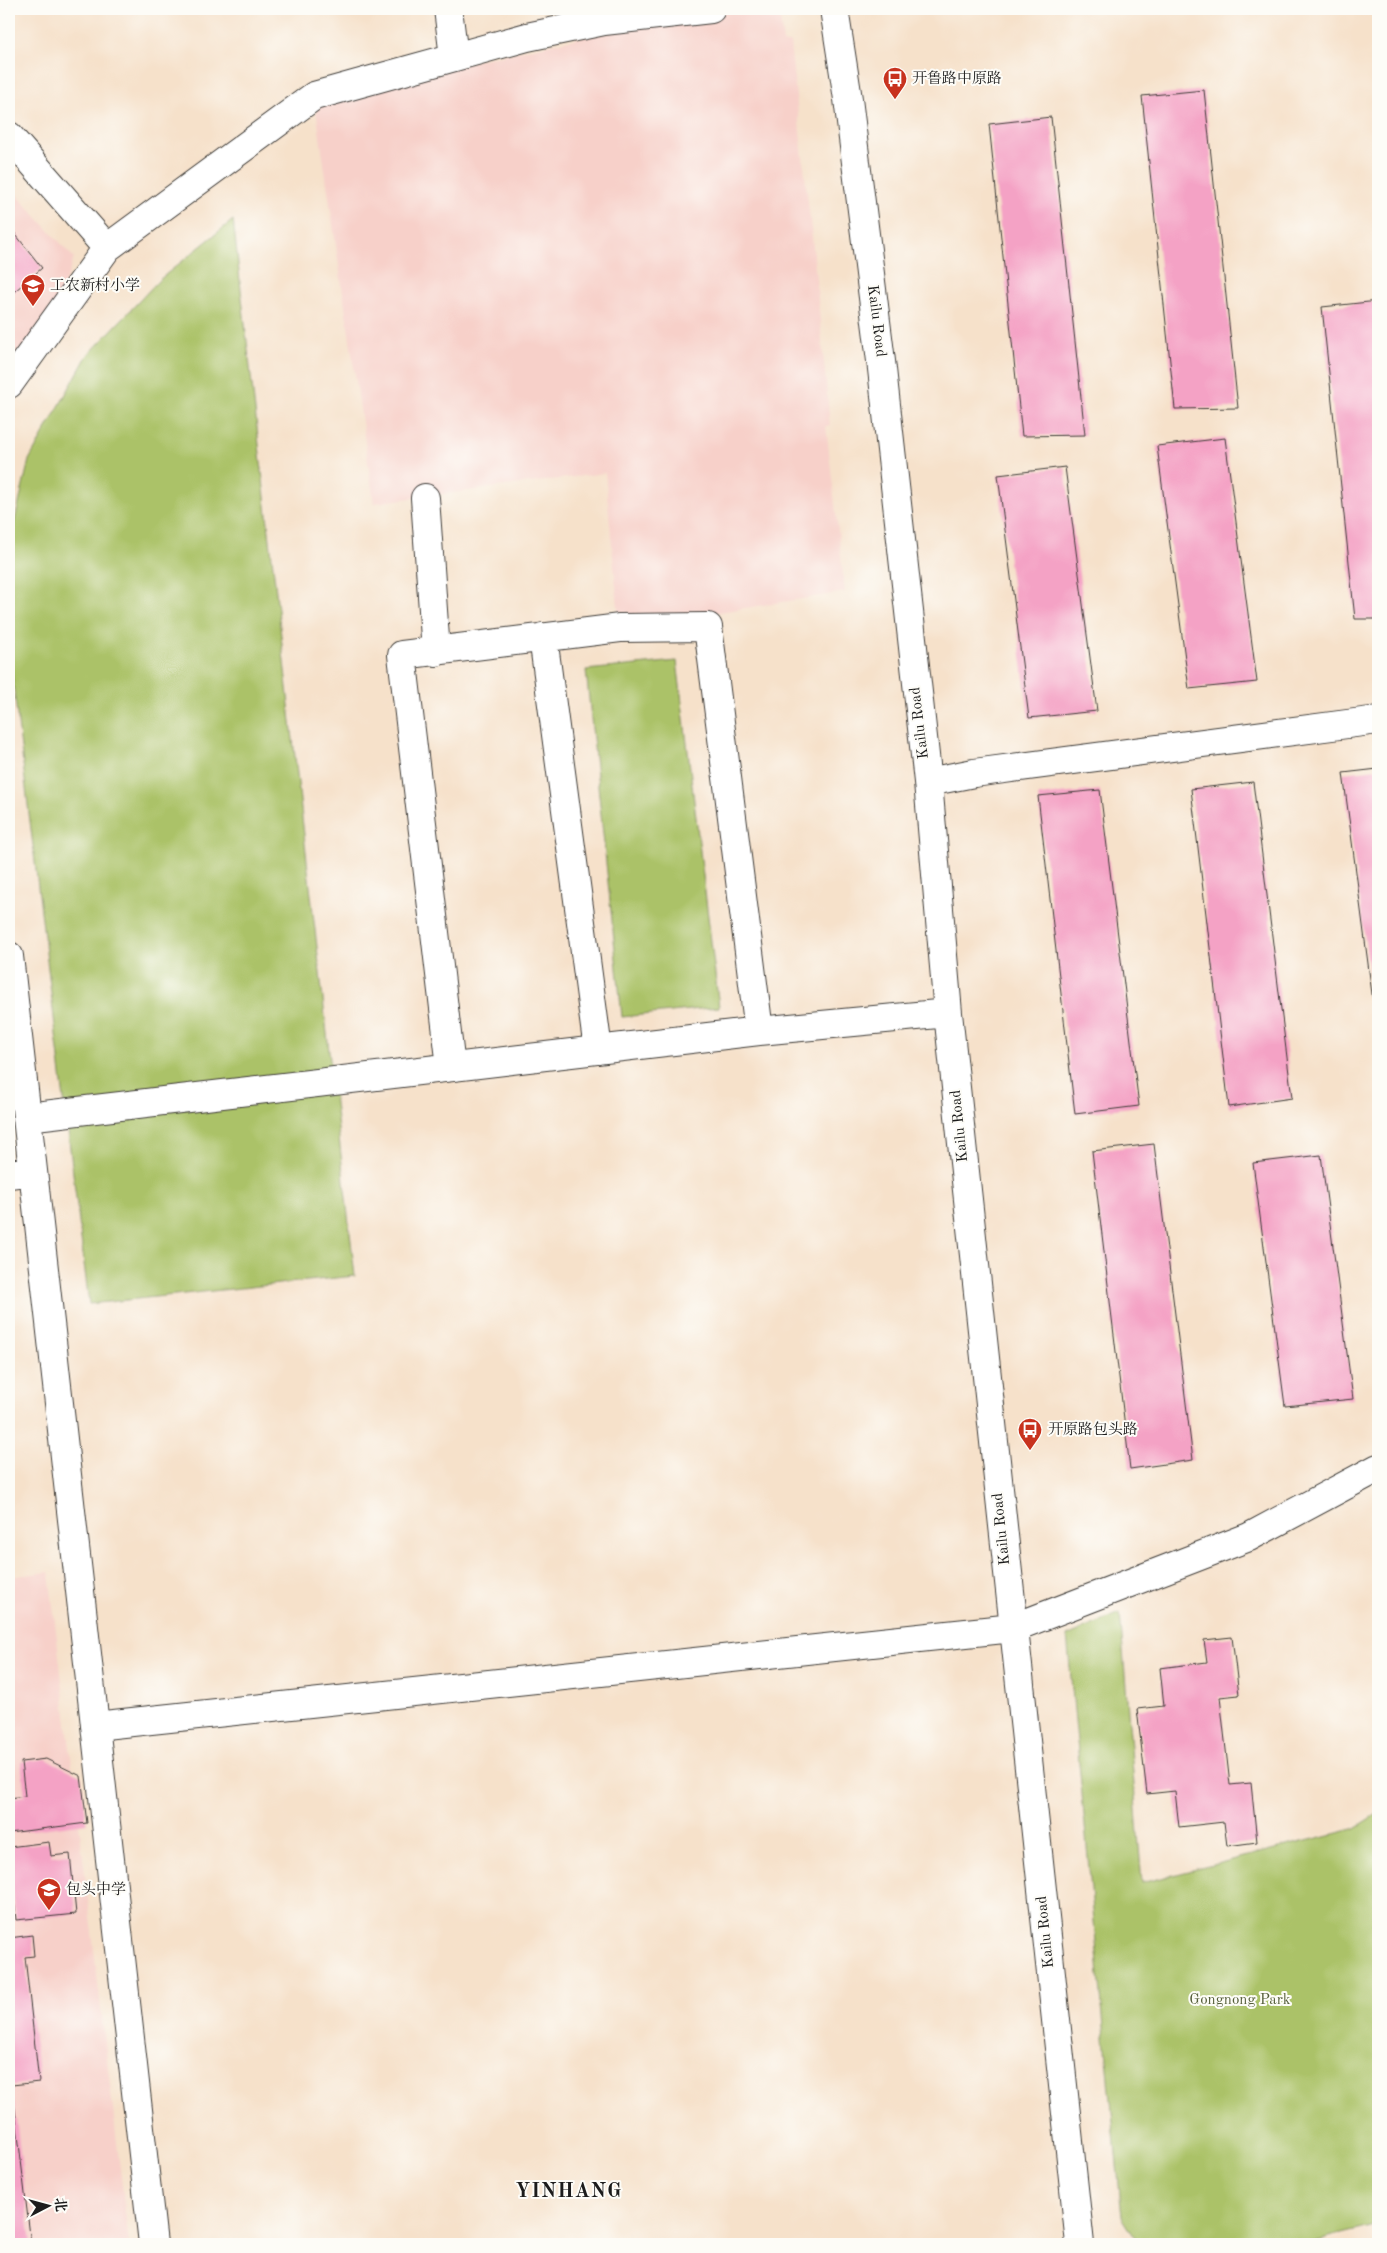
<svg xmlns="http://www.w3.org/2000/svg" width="1387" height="2253" font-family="'Old Standard TT','Noto Serif SC',serif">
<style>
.built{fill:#f7d0c9}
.green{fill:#abc267;stroke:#646f42}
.building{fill:#f4a2c5}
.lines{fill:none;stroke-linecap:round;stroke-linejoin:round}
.minor-casing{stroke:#3d3a36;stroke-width:30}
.minor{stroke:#fff;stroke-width:28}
.labels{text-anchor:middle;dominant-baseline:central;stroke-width:4;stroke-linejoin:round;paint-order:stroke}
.poi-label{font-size:15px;fill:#1c1c1c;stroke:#fdfcf7;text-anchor:start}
.street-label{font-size:15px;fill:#1c1c1c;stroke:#fdfcf7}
.park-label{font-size:15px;fill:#555e3a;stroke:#fdfcf7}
.district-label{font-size:20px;font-weight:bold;letter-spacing:1px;fill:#1c1c1c;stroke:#fdfcf7}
</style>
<rect width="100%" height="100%" fill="#fdfcf7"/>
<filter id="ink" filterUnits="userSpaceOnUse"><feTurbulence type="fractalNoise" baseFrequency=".02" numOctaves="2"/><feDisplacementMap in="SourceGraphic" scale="10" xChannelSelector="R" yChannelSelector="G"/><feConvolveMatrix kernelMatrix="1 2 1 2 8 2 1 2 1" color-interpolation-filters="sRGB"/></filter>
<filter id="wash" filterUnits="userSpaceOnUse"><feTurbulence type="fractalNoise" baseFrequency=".0096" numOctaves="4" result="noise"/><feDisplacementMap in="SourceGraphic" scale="20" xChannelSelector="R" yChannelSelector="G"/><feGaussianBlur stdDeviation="1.12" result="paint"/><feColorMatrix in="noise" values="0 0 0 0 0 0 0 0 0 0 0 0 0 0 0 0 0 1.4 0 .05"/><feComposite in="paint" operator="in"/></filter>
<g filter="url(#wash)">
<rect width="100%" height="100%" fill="#f6e1ca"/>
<!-- built -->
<path class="built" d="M 711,9 L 779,9 L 783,43 L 790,43 L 812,237 L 830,425 L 826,426 L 845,592 L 620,628 L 605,473 L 374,503 L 314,96 Z
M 9,186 L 74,258 L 39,356 L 9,391 Z
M 49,1572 L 129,2244 L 9,2244 L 9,1577 Z"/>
<!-- green -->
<path class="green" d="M 233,220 L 355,1276 L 89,1304 L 12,674 L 9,618 L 9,546 L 29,460 L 87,356 L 159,280 Z
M 677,661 L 719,1007 L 622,1017 L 586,670 Z
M 1120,1613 L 1142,1883 L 1353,1829 L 1378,1813 L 1378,2225 L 1301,2244 L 1139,2244 L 1122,2217 L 1067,1636 Z"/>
<g id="blocks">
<!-- building -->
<path class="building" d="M 1204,90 L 1238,408 L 1175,409 L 1142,96 Z
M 1051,117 L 1085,435 L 1022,436 L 989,124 Z
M 9,226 L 42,268 L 9,296 Z
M 1378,301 L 1378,619 L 1355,619 L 1322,307 Z
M 1225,438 L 1257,682 L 1189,689 L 1157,446 Z
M 1065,467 L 1097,711 L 1029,718 L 998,475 Z
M 1378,769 L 1378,1016 L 1375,1017 L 1343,773 Z
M 1253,782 L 1292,1098 L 1229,1107 L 1191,789 Z
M 1100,790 L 1139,1106 L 1075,1114 L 1038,796 Z
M 1154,1144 L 1193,1460 L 1130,1469 L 1092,1151 Z
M 1321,1155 L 1353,1399 L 1285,1406 L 1253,1163 Z
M 1232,1637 L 1239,1695 L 1220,1697 L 1230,1785 L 1251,1783 L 1257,1842 L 1227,1846 L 1224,1822 L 1179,1827 L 1175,1791 L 1147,1794 L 1137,1709 L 1164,1706 L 1160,1668 L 1207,1662 L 1204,1640 Z
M 46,1759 L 81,1776 L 87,1823 L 9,1833 L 9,1798 L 25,1796 L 21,1762 Z
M 49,1842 L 51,1856 L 70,1854 L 76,1914 L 16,1920 L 9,1847 Z
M 32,1935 L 34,1956 L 25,1957 L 39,2082 L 12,2085 L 31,2244 L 9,2244 L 9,1938 Z"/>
</g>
</g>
<g filter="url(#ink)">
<use href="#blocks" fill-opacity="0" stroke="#3d3a36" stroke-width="1"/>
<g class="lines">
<defs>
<path id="minor" d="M 448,9 L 454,57
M 834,9 L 848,99 L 882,369 L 928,782 L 948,1013 L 1080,2244
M 9,136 L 107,248
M 9,384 L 107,248 L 314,96 L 527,37 L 604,21 L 711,9
M 425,498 L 436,652
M 543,637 L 598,1050
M 928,782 L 974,773 L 1378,720
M 9,956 L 153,2244
M 451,1067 L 402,655 L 620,628 L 708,627 L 759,1031
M 27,1117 L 759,1031 L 948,1013
M 9,1174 L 33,1171
M 95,1726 L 1013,1628 L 1249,1537 L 1378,1468"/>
</defs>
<!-- minor casing -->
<use href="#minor" class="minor-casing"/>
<!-- minor -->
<use href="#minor" class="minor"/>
</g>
</g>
<!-- icons -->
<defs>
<symbol id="bus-pin" viewBox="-11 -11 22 30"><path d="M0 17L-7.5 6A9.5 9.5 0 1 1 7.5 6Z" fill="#c8321e" stroke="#fdfcf7"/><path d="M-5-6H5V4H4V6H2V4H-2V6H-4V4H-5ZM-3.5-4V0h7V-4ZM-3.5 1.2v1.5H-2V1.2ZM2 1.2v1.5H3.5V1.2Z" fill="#fff"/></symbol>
<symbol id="school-pin" viewBox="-11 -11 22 30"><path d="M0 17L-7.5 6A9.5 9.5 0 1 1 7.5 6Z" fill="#c8321e" stroke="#fdfcf7"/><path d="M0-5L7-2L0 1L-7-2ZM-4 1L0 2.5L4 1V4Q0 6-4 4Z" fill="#fff"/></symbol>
</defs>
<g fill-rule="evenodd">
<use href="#bus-pin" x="881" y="65" width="28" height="38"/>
<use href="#school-pin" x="19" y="272" width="28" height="38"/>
<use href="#bus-pin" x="1016" y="1416" width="28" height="38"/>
<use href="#school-pin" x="35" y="1876" width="28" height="38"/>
</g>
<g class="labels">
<!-- poi labels -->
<g class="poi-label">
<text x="912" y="79">开鲁路中原路</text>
<text x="50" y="286">工农新村小学</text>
<text x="1048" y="1430">开原路包头路</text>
<text x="66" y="1890">包头中学</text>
</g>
<!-- street labels -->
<g class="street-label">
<text transform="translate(876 321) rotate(83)">Kailu Road</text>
<text transform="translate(920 723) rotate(-97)">Kailu Road</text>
<text transform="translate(960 1126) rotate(-96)">Kailu Road</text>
<text transform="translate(1002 1529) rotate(-96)">Kailu Road</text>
<text transform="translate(1046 1932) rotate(-96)">Kailu Road</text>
</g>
<!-- park labels -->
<g class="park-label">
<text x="1240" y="2000">Gongnong Park</text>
</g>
<!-- district labels -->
<g class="district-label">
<text x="569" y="2192">YINHANG</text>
</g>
</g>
<!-- margin -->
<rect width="1387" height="2253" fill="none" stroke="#fdfcf7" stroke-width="30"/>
<!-- north arrow -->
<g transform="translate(48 2206) rotate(84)" stroke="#fdfcf7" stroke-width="4" paint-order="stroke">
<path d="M0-4L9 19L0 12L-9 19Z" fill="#1c1c1c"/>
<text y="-8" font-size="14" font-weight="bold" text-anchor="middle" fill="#1c1c1c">北</text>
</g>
</svg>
